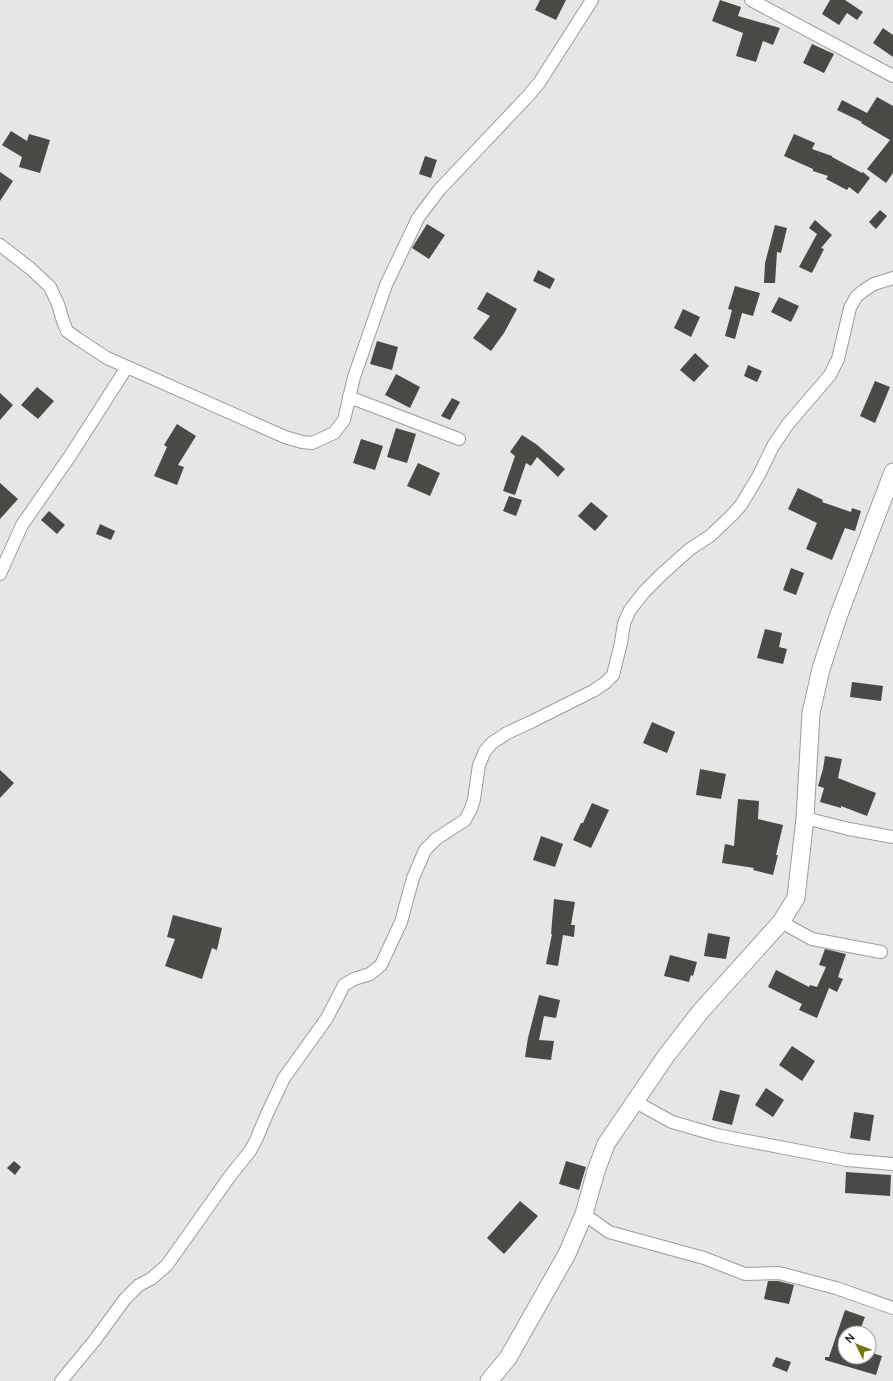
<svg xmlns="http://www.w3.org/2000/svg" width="893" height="1381" font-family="Manrope,sans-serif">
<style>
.building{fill:#494946}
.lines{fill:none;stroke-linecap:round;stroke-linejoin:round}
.street-casing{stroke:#9c9b9e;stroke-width:14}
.secondary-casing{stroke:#9c9b9e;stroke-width:19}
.street{stroke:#fff;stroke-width:12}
.secondary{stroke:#fff;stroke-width:17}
</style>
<rect width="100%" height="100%" fill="#e6e5e8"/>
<!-- building -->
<path class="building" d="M 540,0 L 566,0 L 556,20 L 535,10 Z
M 720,0 L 741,7 L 738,16 L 780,28 L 773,45 L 763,41 L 756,62 L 736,56 L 743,33 L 712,21 Z
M 830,0 L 845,0 L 863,12 L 857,20 L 847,13 L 839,25 L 822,14 Z
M 883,28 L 893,35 L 893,57 L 873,43 Z
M 812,44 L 834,54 L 824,73 L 803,63 Z
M 877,97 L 893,106 L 893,173 L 886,183 L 867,169 L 890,140 L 861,123 L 862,122 L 837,110 L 842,100 L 867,113 Z
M 11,131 L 27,141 L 29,134 L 50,140 L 40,173 L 19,167 L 22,157 L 2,145 Z
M 794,134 L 815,143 L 812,149 L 832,156 L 832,157 L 862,173 L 863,172 L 870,178 L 858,194 L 849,187 L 847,190 L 826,179 L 828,176 L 813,171 L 813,169 L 784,156 Z
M 425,156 L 437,160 L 431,178 L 419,174 Z
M 0,172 L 13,181 L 0,201 Z
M 880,210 L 887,216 L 876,229 L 869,222 Z
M 815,220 L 832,235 L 821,248 L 824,249 L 812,273 L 799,267 L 817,234 L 809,228 Z
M 427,224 L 445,235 L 429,259 L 412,248 Z
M 775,225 L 787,228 L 781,253 L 777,252 L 775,283 L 764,283 L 765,263 Z
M 538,270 L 555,279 L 550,289 L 533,281 Z
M 735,286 L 760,293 L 753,316 L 742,313 L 735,339 L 725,336 L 732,310 L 728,309 Z
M 487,292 L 517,309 L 504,333 L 491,351 L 473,338 L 490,316 L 477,309 Z
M 779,297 L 799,306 L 791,322 L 771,312 Z
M 683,309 L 700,317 L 691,337 L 674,328 Z
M 377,341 L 398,347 L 392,370 L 370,364 Z
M 695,353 L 709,366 L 694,382 L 680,370 Z
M 748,365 L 762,371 L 757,382 L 744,376 Z
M 396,374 L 420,387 L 410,408 L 385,395 Z
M 875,381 L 890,387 L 875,423 L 860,416 Z
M 37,387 L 54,401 L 38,419 L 21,405 Z
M 0,393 L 13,405 L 0,420 Z
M 452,398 L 460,402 L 450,420 L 441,416 Z
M 177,424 L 196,436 L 178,465 L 184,467 L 177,485 L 154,476 L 167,447 L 164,445 Z
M 396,428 L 416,434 L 407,463 L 387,457 Z
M 522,435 L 536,444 L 565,469 L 558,477 L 537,457 L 531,466 L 526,463 L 515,495 L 503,491 L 515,456 L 510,452 Z
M 361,439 L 383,446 L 375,470 L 353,463 Z
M 418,463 L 440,473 L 430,496 L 407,486 Z
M 0,483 L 18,499 L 0,519 Z
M 798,488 L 823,500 L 822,502 L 851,512 L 852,508 L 861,511 L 855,531 L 845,528 L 832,560 L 806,549 L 817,523 L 788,509 Z
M 509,496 L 522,500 L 516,516 L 503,511 Z
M 591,502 L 608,516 L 595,531 L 578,516 Z
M 49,511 L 65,525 L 57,534 L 41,520 Z
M 100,524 L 115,531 L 111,540 L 96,534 Z
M 791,568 L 804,573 L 796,595 L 783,590 Z
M 765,629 L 782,633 L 779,647 L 787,649 L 783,664 L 757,658 Z
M 852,682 L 883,686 L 881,701 L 850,697 Z
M 652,722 L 675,732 L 667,753 L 643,743 Z
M 825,756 L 842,759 L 838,778 L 876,793 L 867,816 L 841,806 L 841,808 L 820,802 L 824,788 L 818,786 L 823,769 Z
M 700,769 L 726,774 L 721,799 L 696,795 Z
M 0,770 L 14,783 L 0,798 Z
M 738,799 L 759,801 L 758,819 L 783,825 L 776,855 L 778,855 L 773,875 L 753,870 L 754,868 L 722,863 L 725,844 L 734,846 Z
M 592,803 L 609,810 L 591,848 L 573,840 L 581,823 L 583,823 Z
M 541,836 L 563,844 L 555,867 L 533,860 Z
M 554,899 L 575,902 L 571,925 L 575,925 L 574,937 L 563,935 L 558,966 L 546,964 L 552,934 L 551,934 Z
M 173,915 L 222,928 L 217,950 L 212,948 L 202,979 L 165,966 L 175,939 L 167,937 Z
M 708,933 L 730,937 L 726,959 L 704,956 Z
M 825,949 L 846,954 L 838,977 L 843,979 L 837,992 L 829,988 L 817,1018 L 799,1010 L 802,1004 L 768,987 L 776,970 L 809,987 L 810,985 L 817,987 L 826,967 L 819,965 Z
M 670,955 L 697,962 L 693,976 L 691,975 L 689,982 L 664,976 Z
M 539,995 L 560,1000 L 556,1018 L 544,1016 L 539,1040 L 554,1041 L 551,1060 L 525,1057 L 528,1038 Z
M 792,1046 L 815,1061 L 802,1081 L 779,1065 Z
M 766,1088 L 784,1100 L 773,1117 L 755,1105 Z
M 720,1090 L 740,1095 L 732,1125 L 712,1120 Z
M 854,1112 L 874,1115 L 870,1141 L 850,1138 Z
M 14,1161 L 21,1167 L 15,1175 L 7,1168 Z
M 566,1161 L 586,1167 L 579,1190 L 559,1184 Z
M 846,1172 L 891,1175 L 890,1196 L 845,1193 Z
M 520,1201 L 538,1216 L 504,1254 L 487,1238 Z
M 768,1281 L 778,1281 L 794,1285 L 789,1304 L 764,1299 Z
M 845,1310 L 865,1317 L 859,1333 L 845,1333 L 845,1357 L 869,1357 L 869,1352 L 882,1356 L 876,1375 L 825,1360 L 825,1357 L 829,1357 Z
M 776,1357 L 791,1362 L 787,1372 L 772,1366 Z"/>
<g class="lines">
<defs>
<path id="street" d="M 751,0 L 893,76
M 0,245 L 31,269 L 50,287 L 58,304 L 63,321 L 67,331 L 78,339 L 107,358 L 285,437 L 302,442 L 312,443 L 334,433 L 344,420 L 354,377 L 386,285 L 418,218 L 439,190 L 528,96 L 539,83 L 592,0
M 349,397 L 459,439
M 0,574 L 22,525 L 70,456 L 127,367
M 805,818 L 849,829 L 893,837
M 781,922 L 812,939 L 881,952
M 634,1101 L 672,1122 L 717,1135 L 847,1160 L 893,1164
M 584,1214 L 609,1232 L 704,1258 L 745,1274 L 779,1273 L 836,1288 L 893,1308
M 61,1381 L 95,1340 L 125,1299 L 139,1285 L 151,1279 L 167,1265 L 230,1176 L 250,1151 L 256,1140 L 267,1114 L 284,1078 L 327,1018 L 344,985 L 354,979 L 370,974 L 381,965 L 401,922 L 413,878 L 425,850 L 436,839 L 465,820 L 471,809 L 474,799 L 479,765 L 485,751 L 492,743 L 507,733 L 533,721 L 593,691 L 605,683 L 613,675 L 621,643 L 624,623 L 630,610 L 644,592 L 662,574 L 690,549 L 710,536 L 731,516 L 741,505 L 759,475 L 773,446 L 788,424 L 830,375 L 838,359 L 850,308 L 856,297 L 863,291 L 874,284 L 893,278"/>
<path id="secondary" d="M 489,1381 L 508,1358 L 567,1254 L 584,1214 L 596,1171 L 606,1144 L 666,1056 L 701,1011 L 781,922 L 796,898 L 805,818 L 811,713 L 821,669 L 838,617 L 893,472"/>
</defs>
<!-- street casing -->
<use href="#street" class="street-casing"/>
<!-- secondary casing -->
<use href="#secondary" class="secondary-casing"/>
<!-- street -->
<use href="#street" class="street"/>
<!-- secondary -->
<use href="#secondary" class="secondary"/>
</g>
<!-- north arrow -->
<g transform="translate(857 1345) rotate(313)"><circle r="19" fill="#ffffff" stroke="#a1a1a2"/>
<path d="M0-3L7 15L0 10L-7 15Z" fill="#7f7213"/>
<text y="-6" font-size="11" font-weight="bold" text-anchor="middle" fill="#151516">N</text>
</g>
</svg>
